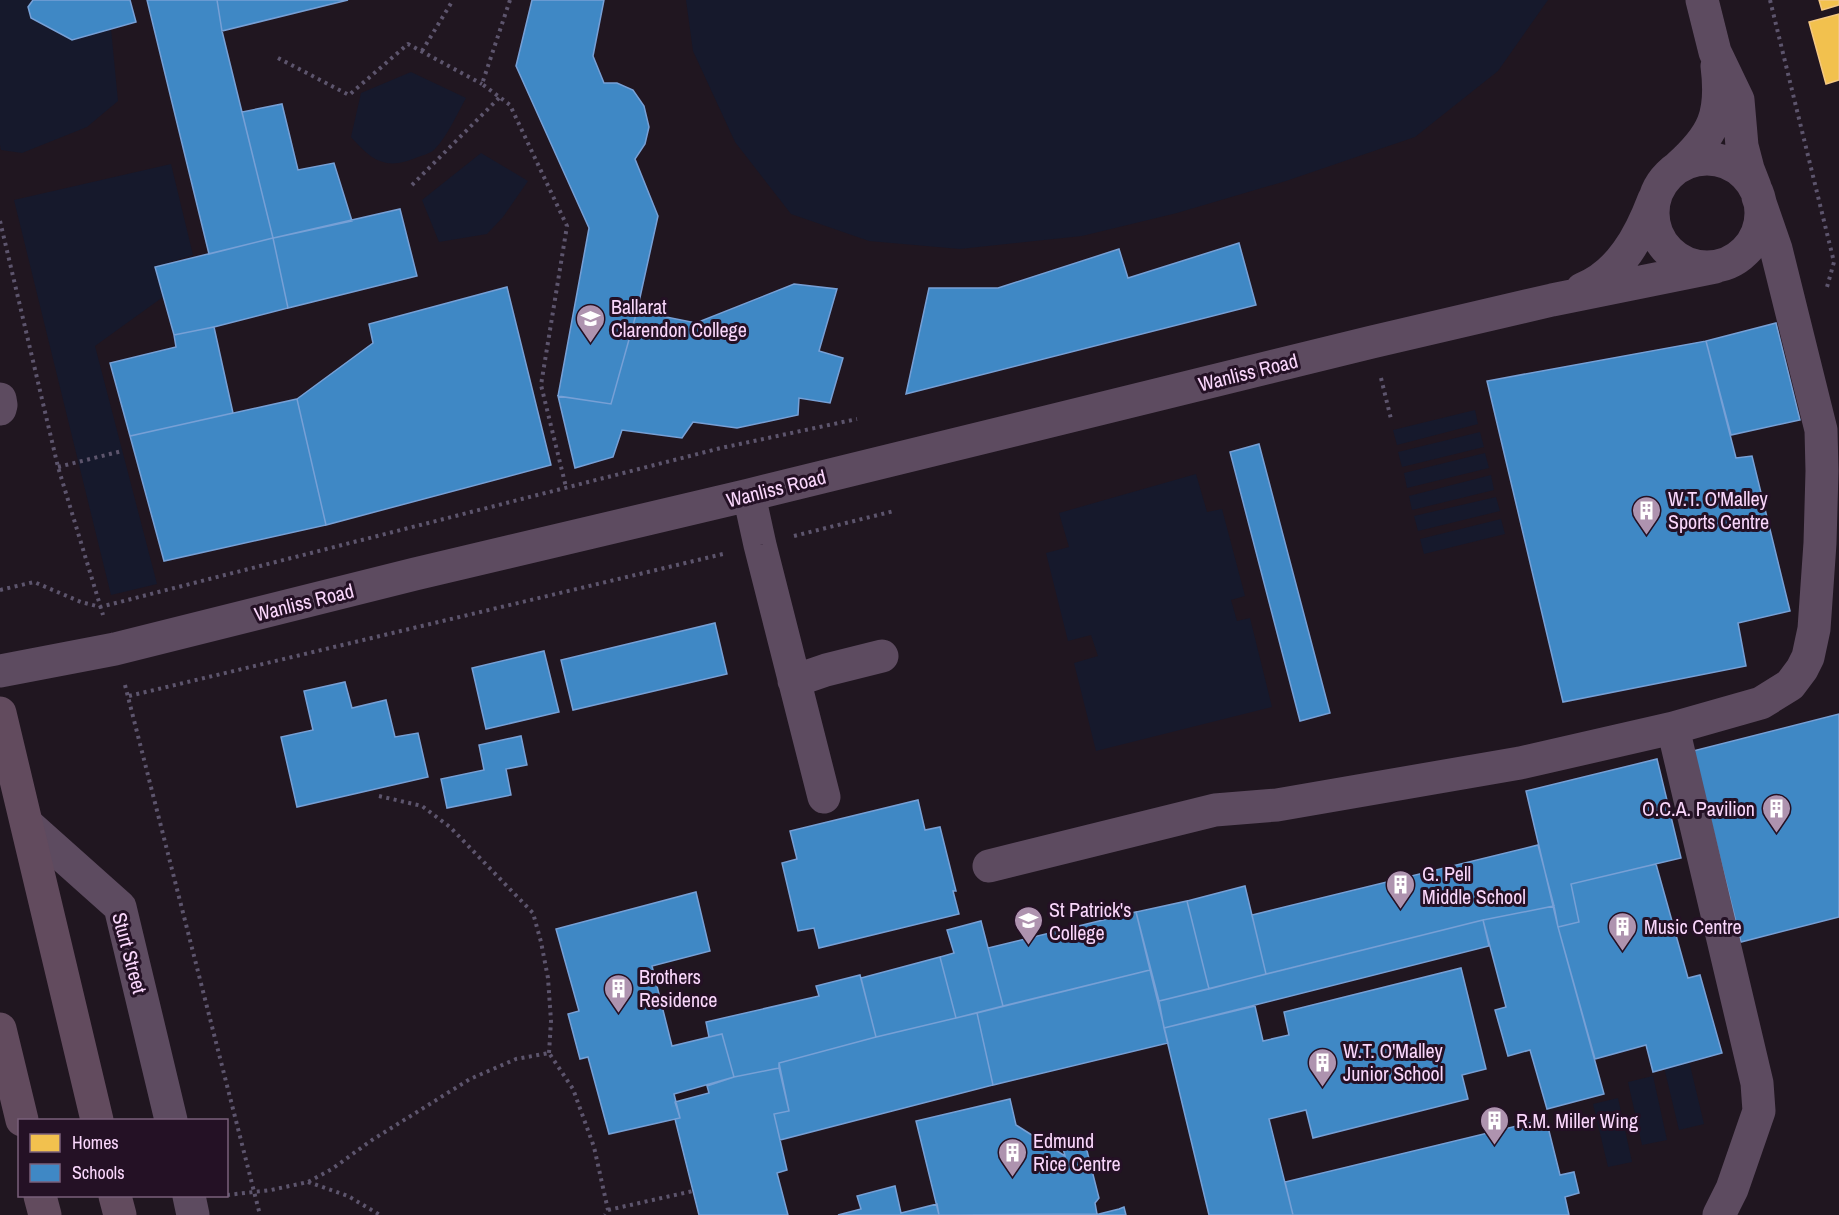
<svg xmlns="http://www.w3.org/2000/svg" width="1839" height="1215" font-family="'Archivo Narrow',sans-serif">
<style>
.green{fill:#16192c}
.homes{fill:#f2c14e;stroke:#f4c882;stroke-width:1.5}
.schools{fill:#3f88c5;stroke:#77a0d6;stroke-width:1.5}
.lines{fill:none;stroke-linecap:round;stroke-linejoin:round}
.path{stroke:#5d556d;stroke-width:4;stroke-dasharray:3 4.5;stroke-linecap:butt}
.minor{stroke:#5d4b60;stroke-width:33}
.major{stroke:#624b5e;stroke-width:33}
.labels{text-anchor:middle;dominant-baseline:central;stroke-width:6;stroke-linejoin:round;paint-order:stroke}
.poi-label{font-size:20px;fill:#fad7fc;stroke:#241125;text-anchor:start}
.street-label{font-size:20px;fill:#fad7fc;stroke:#241125}
</style>
<rect width="100%" height="100%" fill="#201620"/>
<!-- green -->
<path class="green" d="M 0,0 L 33,0 L 28,7 L 31,18 L 72,40 L 111,29 L 118,101 L 87,127 L 22,153 L 1,150 L 0,145 Z
M 686,0 L 1548,0 L 1498,71 L 1415,137 L 1286,181 L 1177,213 L 1082,236 L 960,249 L 869,241 L 791,214 L 735,142 L 693,51 Z
M 411,72 L 466,98 C 457,114 448,135 435,149 C 431,153 424,155 418,157 C 386,171 372,161 351,137 L 361,93 Z
M 481,153 L 528,181 L 503,217 L 487,234 L 439,242 L 422,200 Z
M 171,164 L 193,255 L 155,267 L 163,297 L 95,346 L 157,584 L 111,595 L 14,200 Z
M 1475,410 L 1478,424 L 1397,445 L 1393,430 Z
M 1480,432 L 1484,447 L 1402,467 L 1398,452 Z
M 1485,453 L 1489,468 L 1407,488 L 1404,473 Z
M 1196,474 L 1207,512 L 1222,509 L 1245,596 L 1231,600 L 1237,621 L 1250,618 L 1272,707 L 1096,751 L 1074,663 L 1098,656 L 1091,635 L 1068,641 L 1046,553 L 1069,547 L 1059,513 Z
M 1491,475 L 1494,490 L 1412,510 L 1409,496 Z
M 1496,497 L 1500,511 L 1418,531 L 1414,516 Z
M 1501,519 L 1505,534 L 1424,554 L 1420,539 Z
M 1689,1061 L 1704,1124 L 1679,1130 L 1664,1067 Z
M 1653,1076 L 1667,1140 L 1642,1145 L 1628,1082 Z
M 1618,1098 L 1632,1162 L 1608,1167 L 1593,1104 Z"/>
<!-- homes -->
<path class="homes" d="M 1819,0 L 1839,0 L 1839,5 L 1822,10 Z
M 1839,14 L 1839,80 L 1826,84 L 1809,22 Z"/>
<!-- schools -->
<path class="schools" d="M 33,0 L 130,0 L 136,22 L 72,40 L 31,18 L 28,7 Z
M 147,0 L 217,0 L 222,31 L 273,238 L 209,254 Z
M 217,0 L 348,0 L 222,31 Z
M 532,0 L 604,0 L 593,56 L 604,83 L 617,83 L 633,90 L 644,106 L 649,127 L 645,144 L 635,159 L 658,216 L 637,311 L 611,404 L 558,396 L 589,228 L 516,66 Z
M 282,104 L 298,170 L 334,163 L 352,221 L 273,238 L 242,112 Z
M 400,209 L 417,276 L 288,308 L 273,238 Z
M 273,238 L 288,308 L 214,327 L 174,335 L 155,267 Z
M 1239,243 L 1256,305 L 906,394 L 929,288 L 998,288 L 1119,249 L 1128,278 Z
M 794,284 L 837,289 L 819,351 L 843,358 L 830,403 L 799,398 L 798,415 L 737,428 L 693,422 L 682,438 L 622,430 L 613,457 L 575,468 L 558,396 L 611,404 L 637,311 L 696,323 Z
M 507,287 L 551,465 L 326,525 L 297,399 L 373,343 L 369,324 Z
M 1776,323 L 1800,420 L 1731,435 L 1706,341 Z
M 214,327 L 233,413 L 130,436 L 110,363 L 176,347 L 174,335 Z
M 1706,341 L 1736,458 L 1752,456 L 1790,611 L 1738,623 L 1746,666 L 1563,702 L 1487,381 Z
M 297,399 L 326,525 L 164,561 L 130,436 Z
M 1259,444 L 1330,713 L 1300,721 L 1230,452 Z
M 715,623 L 727,674 L 573,710 L 561,660 Z
M 544,651 L 559,712 L 486,729 L 472,668 Z
M 345,682 L 352,708 L 386,700 L 395,737 L 418,733 L 428,777 L 297,807 L 281,737 L 313,730 L 304,691 Z
M 1839,714 L 1839,917 L 1741,942 L 1693,751 Z
M 521,736 L 527,765 L 506,769 L 511,795 L 447,808 L 441,779 L 484,770 L 479,745 Z
M 1657,759 L 1681,858 L 1571,884 L 1579,922 L 1558,927 L 1526,791 Z
M 918,800 L 925,830 L 940,827 L 956,891 L 953,891 L 959,914 L 819,948 L 814,928 L 798,931 L 782,863 L 797,859 L 790,831 Z
M 1538,845 L 1554,906 L 1483,920 L 1266,974 L 1252,915 Z
M 1656,864 L 1688,978 L 1700,975 L 1722,1053 L 1653,1072 L 1646,1045 L 1595,1059 L 1558,927 L 1579,922 L 1571,884 Z
M 1245,886 L 1266,974 L 1209,989 L 1187,901 Z
M 696,892 L 710,951 L 652,966 L 672,1046 L 722,1034 L 734,1077 L 674,1094 L 680,1118 L 609,1134 L 588,1057 L 580,1059 L 568,1014 L 579,1011 L 556,929 Z
M 1187,901 L 1209,989 L 1159,1001 L 1136,912 Z
M 1554,906 L 1558,927 L 1604,1094 L 1547,1109 L 1530,1050 L 1508,1056 L 1495,1010 L 1506,1007 L 1483,920 Z
M 1136,912 L 1150,970 L 1003,1006 L 988,948 Z
M 1483,920 L 1489,946 L 1164,1028 L 1159,1001 Z
M 981,921 L 1003,1006 L 956,1018 L 940,957 L 954,953 L 947,930 Z
M 940,957 L 956,1018 L 876,1037 L 861,978 Z
M 1461,968 L 1486,1069 L 1462,1075 L 1468,1099 L 1313,1138 L 1306,1110 L 1269,1119 L 1293,1215 L 1209,1215 L 1164,1028 L 1255,1006 L 1263,1041 L 1289,1035 L 1284,1012 Z
M 1150,970 L 1168,1043 L 993,1085 L 977,1013 Z
M 860,975 L 876,1037 L 779,1063 L 779,1068 L 734,1077 L 722,1034 L 709,1037 L 706,1022 L 819,996 L 816,986 Z
M 977,1013 L 993,1085 L 780,1140 L 774,1114 L 789,1111 L 779,1063 L 876,1037 Z
M 779,1068 L 789,1111 L 774,1114 L 787,1170 L 777,1173 L 788,1215 L 699,1215 L 675,1119 L 680,1118 L 675,1102 L 709,1093 L 707,1086 L 734,1077 Z
M 1010,1099 L 1016,1125 L 1065,1156 L 1063,1148 L 1085,1143 L 1099,1198 L 1095,1203 L 1097,1214 L 939,1215 L 916,1121 Z
M 1546,1119 L 1560,1175 L 1574,1172 L 1579,1193 L 1565,1197 L 1569,1215 L 1293,1215 L 1285,1182 Z
M 895,1186 L 901,1213 L 937,1204 L 939,1215 L 838,1215 L 861,1209 L 857,1196 Z
M 1124,1207 L 1126,1215 L 1095,1215 L 1119,1209 Z"/>
<g class="lines">
<!-- path -->
<path class="path" d="M 510,0 L 482,84 L 510,105 L 567,226 L 541,385 L 566,487
M 1770,0 L 1834,262 L 1827,287
M 422,51 L 453,0
M 278,58 L 349,95 L 408,44 L 482,84
M 412,185 L 500,97
M 0,221 L 58,467 L 103,615
M 1381,378 L 1391,419
M 58,467 L 122,451
M 794,536 L 894,511
M 0,590 L 34,582 L 81,602 L 100,607 L 721,448 L 857,419
M 125,685 L 260,1215
M 129,696 L 723,554
M 379,796 L 422,806 L 450,827 L 533,913 L 541,942 L 548,978 L 551,1021 L 549,1053
M 308,1182 L 348,1196 L 380,1215
M 227,1195 L 271,1190 L 308,1182 L 332,1169 L 372,1140 L 470,1079 L 516,1059 L 549,1053 L 573,1089 L 594,1147 L 608,1210 L 605,1215
M 608,1210 L 693,1191"/>
<!-- minor -->
<path class="minor" d="M 1702,0 L 1715,52 L 1738,100 L 1742,146 L 1748,169 L 1755,187
M1653 213a54 54 0 1 1 108 0a54 54 0 1 1-108 0Z
M 1678,167 C 1714,135 1723,114 1717,66
M 1582,289 C 1620,274 1640,236 1654,199
M 0,399 L 1,405 L 0,409
M 749,495 L 760,545 L 824,797
M 0,671 L 115,649 L 415,574 L 749,495 L 1372,342 L 1552,300 L 1715,267
M 794,681 L 826,670 L 882,656
M 1673,728 L 1757,1083 L 1759,1111 L 1732,1189 L 1719,1215
M 27,824 L 120,907 L 171,1120
M 989,866 L 1215,810 L 1277,805 L 1520,763 L 1673,728 L 1761,703 L 1790,685 L 1802,669 L 1808,657 L 1814,629 L 1820,543 L 1822,471 L 1821,430 L 1776,249 L 1758,197
M 189,1196 L 193,1215"/>
<!-- major -->
<path class="major" d="M 0,713 L 97,1120
M 0,1029 L 22,1120
M 40,1196 L 45,1215
M 115,1196 L 120,1215"/>
</g>
<!-- icons -->
<defs>
<symbol id="school-pin" viewBox="-11 -11 22 30"><path d="M0 17L-7.5 6A9.5 9.5 0 1 1 7.5 6Z" fill="#ae93af" stroke="#241125"/><path d="M0-5L7-2L0 1L-7-2ZM-4 1L0 2.5L4 1V4Q0 6-4 4Z" fill="#fff"/></symbol>
<symbol id="building-pin" viewBox="-11 -11 22 30"><path d="M0 17L-7.5 6A9.5 9.5 0 1 1 7.5 6Z" fill="#ae93af" stroke="#241125"/><path d="M-4-6H4V6H1V3H-1V6H-4ZM-2.5-4.3h1.7v1.8h-1.7ZM.8-4.3h1.7v1.8H.8ZM-2.5-1h1.7V.8h-1.7ZM.8-1h1.7V.8H.8Z" fill="#fff"/></symbol>
</defs>
<g fill-rule="evenodd">
<use href="#school-pin" x="574" y="302" width="33" height="45"/>
<use href="#building-pin" x="1630" y="494" width="33" height="45"/>
<use href="#building-pin" x="1760" y="792" width="33" height="45"/>
<use href="#building-pin" x="1384" y="868" width="33" height="45"/>
<use href="#school-pin" x="1012" y="904" width="33" height="45"/>
<use href="#building-pin" x="1606" y="910" width="33" height="45"/>
<use href="#building-pin" x="602" y="972" width="33" height="45"/>
<use href="#building-pin" x="1306" y="1046" width="33" height="45"/>
<use href="#building-pin" x="1478" y="1104" width="33" height="45"/>
<use href="#building-pin" x="996" y="1136" width="33" height="45"/>
</g>
<g class="labels">
<!-- poi labels -->
<g class="poi-label">
<text x="611" y="306">Ballarat<tspan x="611" dy="23">Clarendon College</tspan></text>
<text x="1668" y="498">W.T. O'Malley<tspan x="1668" dy="23">Sports Centre</tspan></text>
<text x="1755" y="808" text-anchor="end">O.C.A. Pavilion</text>
<text x="1422" y="873">G. Pell<tspan x="1422" dy="23">Middle School</tspan></text>
<text x="1049" y="909">St Patrick's<tspan x="1049" dy="23">College</tspan></text>
<text x="1644" y="926">Music Centre</text>
<text x="639" y="976">Brothers<tspan x="639" dy="23">Residence</tspan></text>
<text x="1343" y="1050">W.T. O'Malley<tspan x="1343" dy="23">Junior School</tspan></text>
<text x="1516" y="1120">R.M. Miller Wing</text>
<text x="1033" y="1140">Edmund<tspan x="1033" dy="23">Rice Centre</tspan></text>
</g>
<!-- street labels -->
<g class="street-label">
<text transform="translate(1248 372) rotate(-14)">Wanliss Road</text>
<text transform="translate(776 488) rotate(-14)">Wanliss Road</text>
<text transform="translate(304 602) rotate(-14)">Wanliss Road</text>
<text transform="translate(130 953) rotate(75)">Sturt Street</text>
</g>
</g>
<!-- legend -->
<rect x="18" y="1119" width="210" height="78" fill="#241125" stroke="#7a607b" stroke-width="1.5"/>
<rect x="30" y="1134" width="30" height="18" fill="#f2c14e" stroke="#7a607b" stroke-width="1.5"/>
<text x="72" y="1149" font-size="18" fill="#fad7fc">Homes</text>
<rect x="30" y="1164" width="30" height="18" fill="#3f88c5" stroke="#7a607b" stroke-width="1.5"/>
<text x="72" y="1179" font-size="18" fill="#fad7fc">Schools</text>
</svg>
